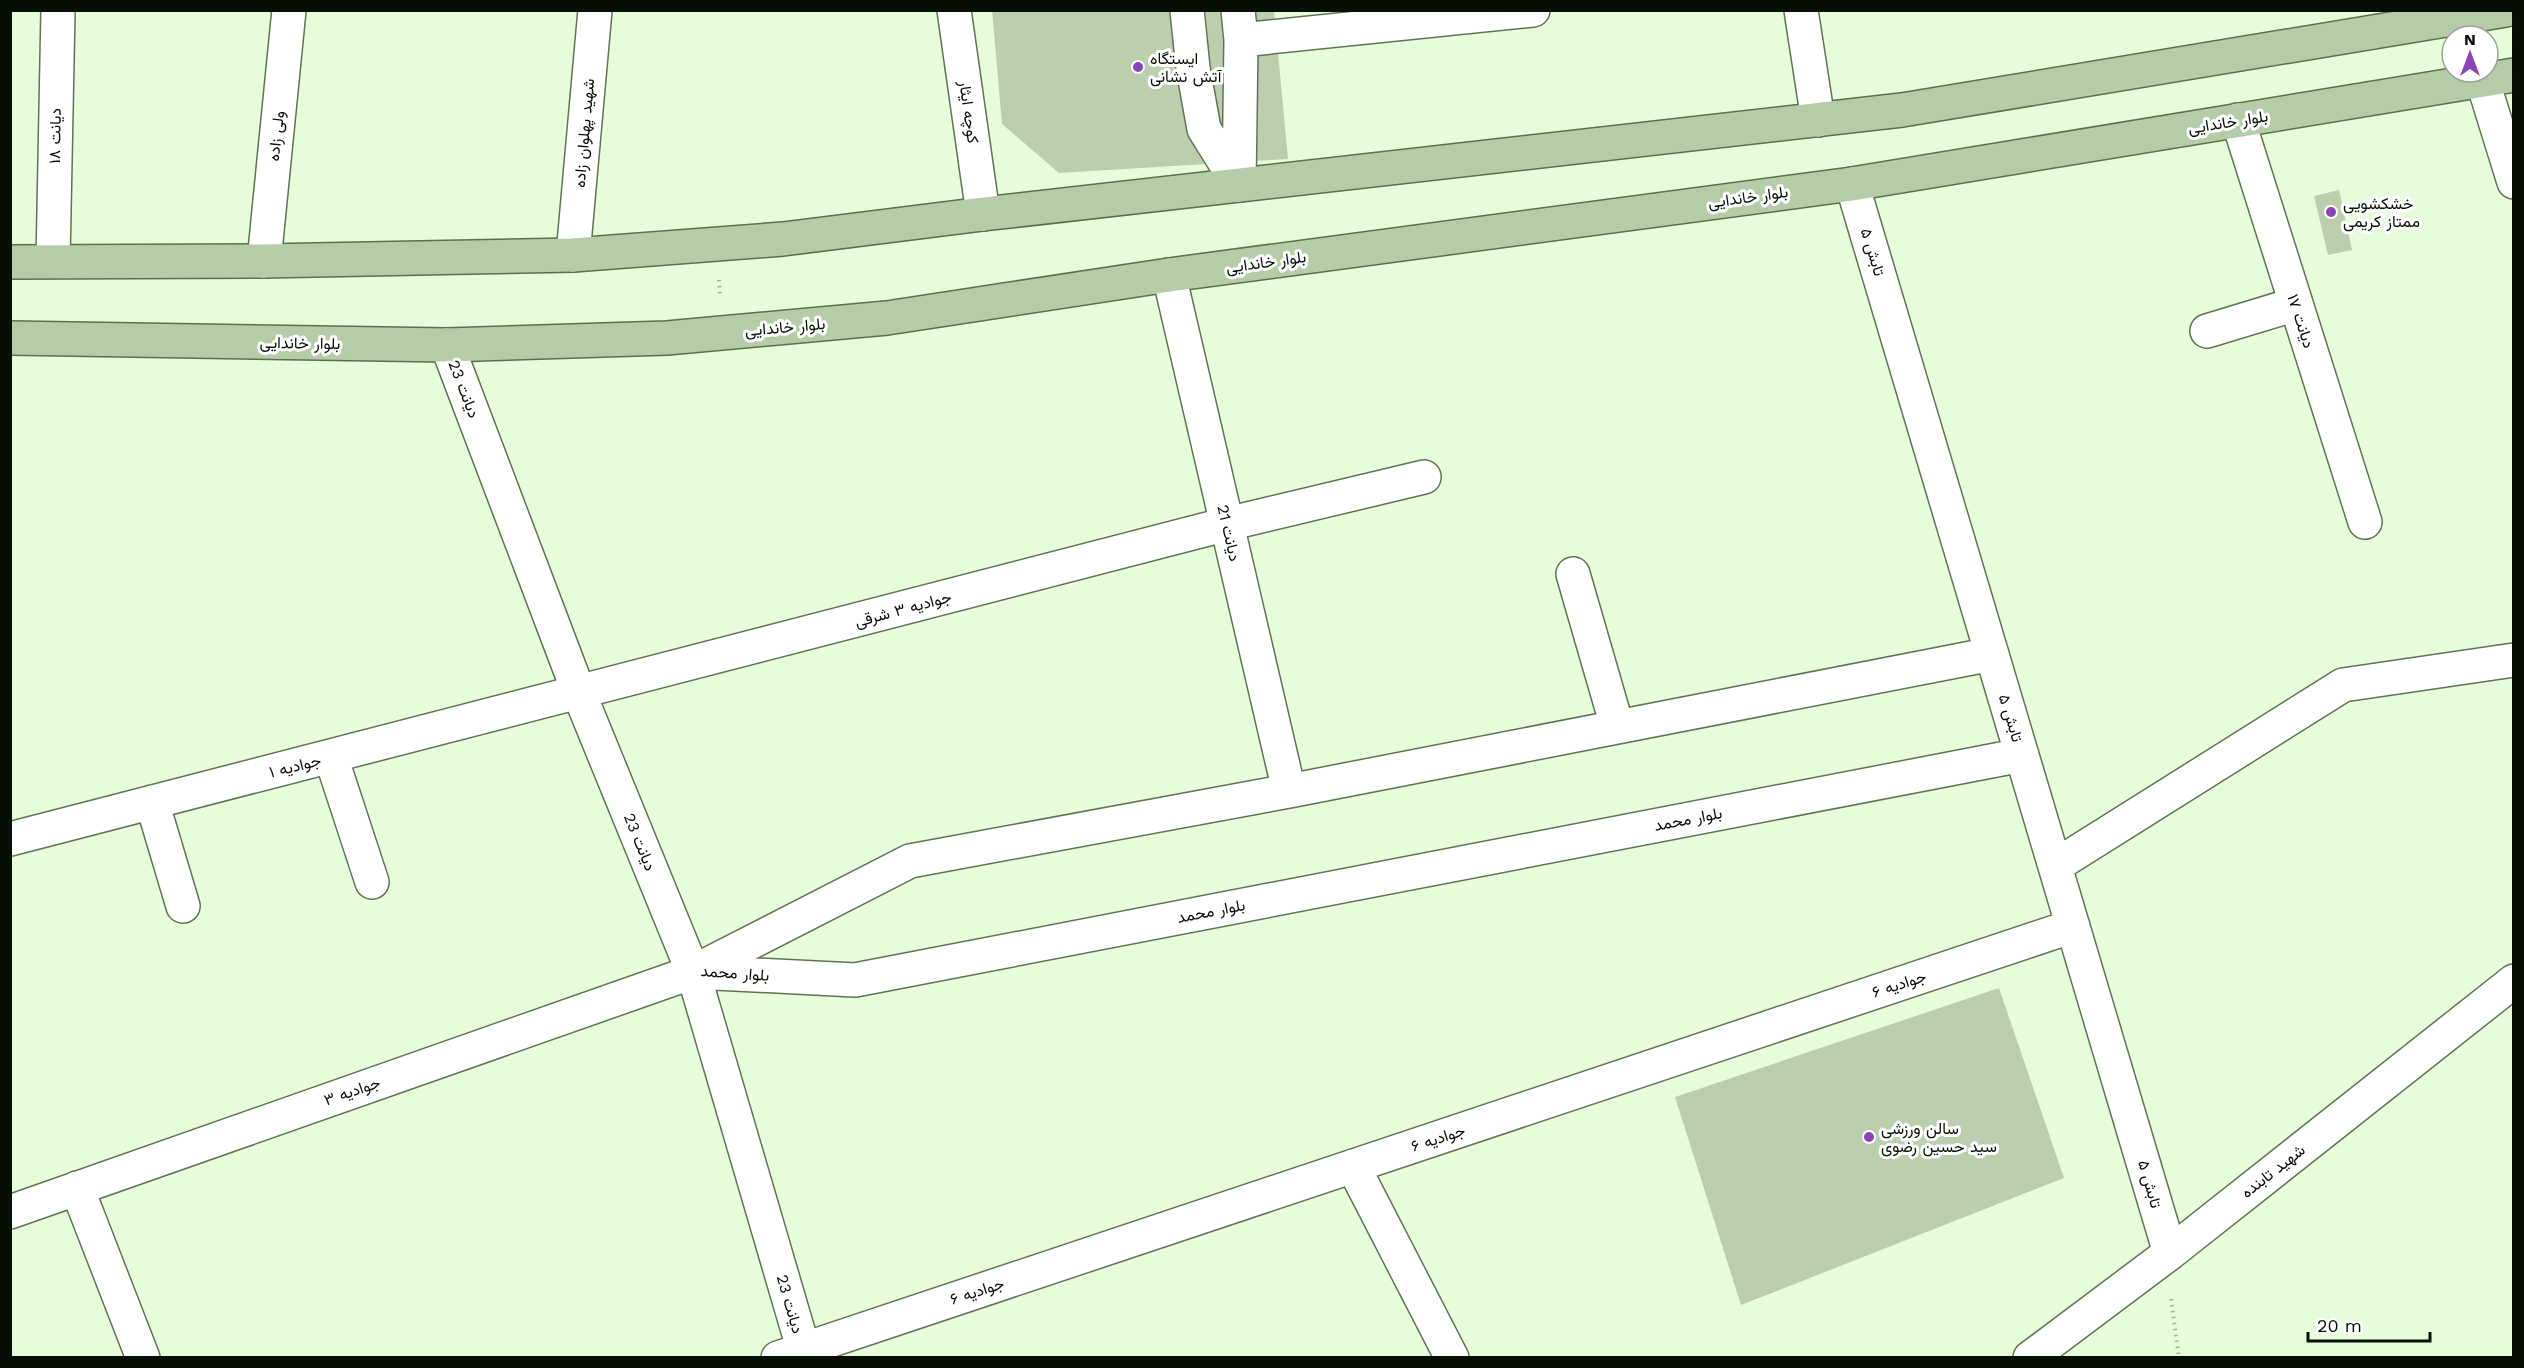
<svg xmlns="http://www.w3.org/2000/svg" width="2524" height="1368" font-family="'Work Sans',Vazirmatn,sans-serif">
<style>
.building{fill:#bbcfaf}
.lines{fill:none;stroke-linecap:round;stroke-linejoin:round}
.minor-casing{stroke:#607356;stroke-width:36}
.major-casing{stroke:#587349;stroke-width:36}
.path{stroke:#a2b499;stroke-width:4;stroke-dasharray:1.5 4.5;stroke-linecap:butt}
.minor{stroke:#fff;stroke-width:33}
.major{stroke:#b5cca8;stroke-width:33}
.poi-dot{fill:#8b44b7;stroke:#fff;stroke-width:2}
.labels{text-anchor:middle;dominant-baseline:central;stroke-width:6;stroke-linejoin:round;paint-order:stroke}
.poi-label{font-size:16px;fill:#070e04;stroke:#fff;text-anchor:start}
.street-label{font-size:16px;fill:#070e04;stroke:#fff}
</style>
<rect width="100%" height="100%" fill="#e6fcda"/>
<!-- building -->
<path class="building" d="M 992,10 L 1274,10 L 1288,159 L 1059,173 L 1002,124 Z
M 2339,190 L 2352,250 L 2328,255 L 2314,196 Z
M 1999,988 L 2064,1178 L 1741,1305 L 1675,1097 Z"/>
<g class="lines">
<defs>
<path id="minor" d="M 954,10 L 983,214
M 1187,10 L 1193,68 L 1204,129 L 1239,185
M 1238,10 L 1241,40 L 1239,185
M 1801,10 L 1818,120
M 1241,40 L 1533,10
M 2482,79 L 2514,182
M 2238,120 L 2365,522
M 1852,184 L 2170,1253
M 573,255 L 595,10
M 53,261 L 58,10
M 264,261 L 289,10
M 1169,275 L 1289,791
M 2207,331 L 2296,304
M 447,345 L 579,693 L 693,972 L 806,1358
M 1573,574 L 1617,726
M 331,757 L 372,882
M 152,802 L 183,906
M 10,839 L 1227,524 L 1424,477
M 2055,866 L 2343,685 L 2514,660
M 695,972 L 855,980 L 2022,755
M 1353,1166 L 1452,1358
M 77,1188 L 143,1358
M 10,1212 L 693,972 L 910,861 L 1289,791 L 1992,654
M 778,1358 L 2073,926
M 2030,1358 L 2170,1253 L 2514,981"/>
<path id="major" d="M 10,262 L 264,261 L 573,255 L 783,239 L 983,214 L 1902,110 L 2506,10
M 10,338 L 447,345 L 667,338 L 887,318 L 1169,275 L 1852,184 L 2514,75"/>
</defs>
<!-- minor casing -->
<use href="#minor" class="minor-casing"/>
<!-- major casing -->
<use href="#major" class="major-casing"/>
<!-- path -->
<path class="path" d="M 719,280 L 720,296
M 2171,1299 L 2179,1358"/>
<!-- minor -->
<use href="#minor" class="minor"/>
<!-- major -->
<use href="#major" class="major"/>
</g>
<!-- markers -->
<g class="poi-dot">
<circle cx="1138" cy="67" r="6"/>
<circle cx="2331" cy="212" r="6"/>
<circle cx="1869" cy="1137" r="6"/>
</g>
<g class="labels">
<!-- poi labels -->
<g class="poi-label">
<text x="1150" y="58">ایستگاه<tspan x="1150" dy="18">آتش نشانی</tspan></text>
<text x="2343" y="203">خشکشویی<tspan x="2343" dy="18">ممتاز کریمی</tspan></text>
<text x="1881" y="1128">سالن ورزشی<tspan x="1881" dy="18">سید حسین رضوی</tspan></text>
</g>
<!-- street labels -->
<g class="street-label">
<text transform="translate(969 112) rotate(82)">کوچه ایثار</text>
<text transform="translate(2228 122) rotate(-9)">بلوار خاندایی</text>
<text transform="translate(584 133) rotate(-85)">شهید پهلوان زاده</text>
<text transform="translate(55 136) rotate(-89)">دیانت ۱۸</text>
<text transform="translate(276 136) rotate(-84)">ولی زاده</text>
<text transform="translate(1748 197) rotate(-8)">بلوار خاندایی</text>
<text transform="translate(1873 252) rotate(73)">تابش ۵</text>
<text transform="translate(1266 262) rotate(-8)">بلوار خاندایی</text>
<text transform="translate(2301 321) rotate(72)">دیانت ۱۷</text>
<text transform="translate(785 327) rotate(-5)">بلوار خاندایی</text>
<text transform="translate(300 343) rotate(1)">بلوار خاندایی</text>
<text transform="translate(464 389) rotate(69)">دیانت 23</text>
<text transform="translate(1229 533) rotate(77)">دیانت 21</text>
<text transform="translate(903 609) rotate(-15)">جوادیه ۳ شرقی</text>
<text transform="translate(2011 718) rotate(73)">تابش ۵</text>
<text transform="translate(295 766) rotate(-14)">جوادیه ۱</text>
<text transform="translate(1688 819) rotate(-11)">بلوار محمد</text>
<text transform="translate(640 842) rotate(68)">دیانت 23</text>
<text transform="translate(1211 911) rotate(-11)">بلوار محمد</text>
<text transform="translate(735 973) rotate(4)">بلوار محمد</text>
<text transform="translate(1899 984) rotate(-18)">جوادیه ۶</text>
<text transform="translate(352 1091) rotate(-19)">جوادیه ۳</text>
<text transform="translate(1438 1138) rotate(-18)">جوادیه ۶</text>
<text transform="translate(2273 1171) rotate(-38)">شهید تابنده</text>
<text transform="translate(2150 1184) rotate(74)">تابش ۵</text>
<text transform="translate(977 1291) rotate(-18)">جوادیه ۶</text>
<text transform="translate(790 1304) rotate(74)">دیانت 23</text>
</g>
</g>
<!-- border -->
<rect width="2524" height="1368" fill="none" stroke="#070e04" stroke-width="24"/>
<!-- north arrow -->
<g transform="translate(2470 54)"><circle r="28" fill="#ffffff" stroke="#9c9f9b" stroke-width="1.5"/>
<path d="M0-4.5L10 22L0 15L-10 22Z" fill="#8b44b7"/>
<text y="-9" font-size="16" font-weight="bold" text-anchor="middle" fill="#070e04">N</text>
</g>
<!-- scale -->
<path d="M2308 1332v9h122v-9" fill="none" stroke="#070e04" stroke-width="3"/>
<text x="2317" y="1332" font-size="18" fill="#070e04" stroke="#ffffff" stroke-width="4.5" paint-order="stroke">20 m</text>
</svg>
